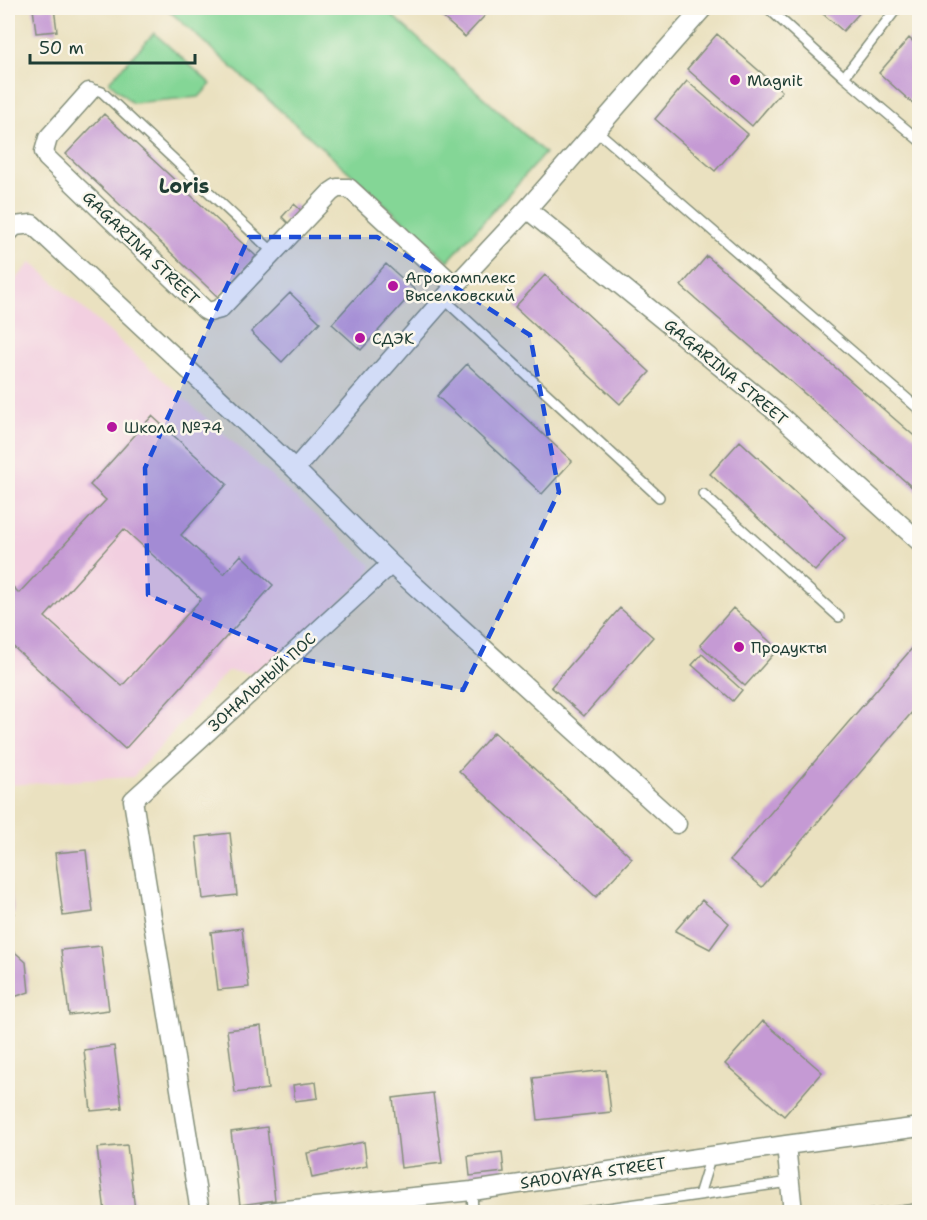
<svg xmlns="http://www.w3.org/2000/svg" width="927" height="1220" font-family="'Shantell Sans',sans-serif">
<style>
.built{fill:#f2cfe0}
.green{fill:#84d696;stroke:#528a65;stroke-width:1.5}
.building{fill:#c59ad4;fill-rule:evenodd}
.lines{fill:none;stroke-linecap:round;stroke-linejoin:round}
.lane-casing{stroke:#848f7a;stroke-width:12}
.street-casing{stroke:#848f7a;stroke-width:21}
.lane{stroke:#fff;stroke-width:9}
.street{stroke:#fff;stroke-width:18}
.marked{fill:#1d4ed8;fill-opacity:0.2;stroke:#1d4ed8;stroke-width:4.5;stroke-dasharray:12 8;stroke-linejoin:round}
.poi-dot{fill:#b5179e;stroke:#fbf7ec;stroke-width:2}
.labels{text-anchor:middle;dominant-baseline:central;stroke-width:5;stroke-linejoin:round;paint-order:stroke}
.poi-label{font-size:16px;fill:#1f3d34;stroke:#fbf7ec;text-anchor:start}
.street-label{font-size:16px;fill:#1f3d34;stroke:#fbf7ec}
.quarter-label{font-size:20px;font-weight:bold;fill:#1f3d34;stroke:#fbf7ec}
</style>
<rect width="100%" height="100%" fill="#fbf7ec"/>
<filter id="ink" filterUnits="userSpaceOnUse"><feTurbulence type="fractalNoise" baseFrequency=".0167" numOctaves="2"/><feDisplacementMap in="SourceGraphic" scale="12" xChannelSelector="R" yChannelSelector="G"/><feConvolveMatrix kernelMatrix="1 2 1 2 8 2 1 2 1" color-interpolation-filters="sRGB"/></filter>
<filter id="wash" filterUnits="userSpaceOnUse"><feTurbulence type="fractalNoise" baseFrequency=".008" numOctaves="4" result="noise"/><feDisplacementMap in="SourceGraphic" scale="24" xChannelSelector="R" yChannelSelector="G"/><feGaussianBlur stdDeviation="1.35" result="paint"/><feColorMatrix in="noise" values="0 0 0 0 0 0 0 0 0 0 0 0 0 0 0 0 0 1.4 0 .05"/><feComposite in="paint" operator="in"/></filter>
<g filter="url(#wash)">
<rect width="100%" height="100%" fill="#eae1c0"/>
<!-- built -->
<path class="built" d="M 31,262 L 372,566 L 364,580 L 257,674 L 227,671 L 133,777 L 8,785 L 8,289 Z"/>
<!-- green -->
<path class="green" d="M 166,8 L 384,8 L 545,153 L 448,261 Z
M 154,33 L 211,84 L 199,97 L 132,103 L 109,82 Z"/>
<g id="blocks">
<!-- building -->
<path class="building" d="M 33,8 L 54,8 L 57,31 L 36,33 Z
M 432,8 L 492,8 L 465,37 Z
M 816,8 L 864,8 L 843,31 Z
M 717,34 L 782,91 L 752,126 L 687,69 Z
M 909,38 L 920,48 L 920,110 L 879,73 Z
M 687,81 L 748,134 L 715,171 L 655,119 Z
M 104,114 L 256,256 L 218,297 L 66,154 Z
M 294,204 L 304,213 L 291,226 L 282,217 Z
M 707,256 L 920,441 L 920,494 L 681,286 Z
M 386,264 L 415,290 L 361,350 L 332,324 Z
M 545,275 L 650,372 L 620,404 L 515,307 Z
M 290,293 L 320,322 L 282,362 L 251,332 Z
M 467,364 L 572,461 L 542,494 L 437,396 Z
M 152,416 L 227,484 L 181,535 L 224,574 L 241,555 L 273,585 L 125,749 L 8,642 L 8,582 L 19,593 L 106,500 L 90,485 ZM 124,529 L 201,599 L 122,686 L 45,617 Z
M 740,441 L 845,538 L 815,571 L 710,474 Z
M 620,608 L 653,637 L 584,716 L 551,687 Z
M 733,608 L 778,649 L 745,686 L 700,645 Z
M 920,639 L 920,703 L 762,887 L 730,860 Z
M 702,654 L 742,690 L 733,701 L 692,665 Z
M 494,732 L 632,858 L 596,897 L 459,771 Z
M 230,833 L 237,895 L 203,899 L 196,837 Z
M 86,850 L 93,912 L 63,916 L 55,853 Z
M 8,872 L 14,913 L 8,913 Z
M 702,900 L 729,923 L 710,949 L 675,931 Z
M 242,928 L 249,987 L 218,990 L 211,932 Z
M 8,946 L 26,962 L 29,992 L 8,999 Z
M 101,946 L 109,1010 L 69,1015 L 61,950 Z
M 763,1021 L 822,1072 L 784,1116 L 725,1064 Z
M 261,1026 L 268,1089 L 235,1093 L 227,1030 Z
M 114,1046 L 122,1108 L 91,1111 L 84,1050 Z
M 606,1070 L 611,1112 L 538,1120 L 533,1078 Z
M 316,1082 L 318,1098 L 295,1101 L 293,1085 Z
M 433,1093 L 442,1163 L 401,1168 L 393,1098 Z
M 267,1127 L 275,1200 L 240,1205 L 231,1132 Z
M 364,1142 L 367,1166 L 312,1178 L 307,1153 Z
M 127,1145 L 135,1210 L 105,1212 L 97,1148 Z
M 502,1152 L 504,1172 L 470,1176 L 468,1156 Z
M 920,1203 L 920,1212 L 859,1212 L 859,1211 Z"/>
</g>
</g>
<g filter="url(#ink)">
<use href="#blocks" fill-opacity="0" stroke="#848f7a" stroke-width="1.5"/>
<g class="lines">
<defs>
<path id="lane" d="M 768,8 L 844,77
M 897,8 L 844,77 L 920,141
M 89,92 L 96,90 L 102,92 L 274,253
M 596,130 L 920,410
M 444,299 L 659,497
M 703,494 L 839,617
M 472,1191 L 473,1212
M 699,1195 L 711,1156
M 580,1212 L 790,1182"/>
<path id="street" d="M 89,92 L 48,138 L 44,152 L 47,158 L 205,310 L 209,312 L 220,309 L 331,192 L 337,188 L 349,188 L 455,286
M 527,209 L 775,411 L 920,542
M 8,233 L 15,226 L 32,224 L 295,469 L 391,564 L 677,824
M 295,469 L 455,286 L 527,209 L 703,8
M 786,1145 L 793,1212
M 200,1212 L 133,800 L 391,564
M 266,1212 L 472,1191 L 786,1145 L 920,1127"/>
</defs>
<!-- lane casing -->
<use href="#lane" class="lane-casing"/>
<!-- street casing -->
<use href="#street" class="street-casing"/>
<!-- lane -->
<use href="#lane" class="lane"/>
<!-- street -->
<use href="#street" class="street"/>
</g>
</g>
<!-- marked area -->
<path class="marked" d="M 249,237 L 377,237 L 530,335 L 559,492 L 463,690 L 295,658 L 148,595 L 145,468 Z"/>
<!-- markers -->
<g class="poi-dot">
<circle cx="735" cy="80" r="6"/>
<circle cx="393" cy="286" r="6"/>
<circle cx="360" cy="338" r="6"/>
<circle cx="112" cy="427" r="6"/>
<circle cx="739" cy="647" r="6"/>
</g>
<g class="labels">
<!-- poi labels -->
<g class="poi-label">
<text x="747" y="80">Magnit</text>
<text x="405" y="277">Агрокомплекс<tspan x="405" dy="18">Выселковский</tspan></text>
<text x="372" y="338">СДЭК</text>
<text x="124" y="427">Школа №74</text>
<text x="751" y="647">Продукты</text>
</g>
<!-- street labels -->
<g class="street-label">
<text transform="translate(141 248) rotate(44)">GAGARINA STREET</text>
<text transform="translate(726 372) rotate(40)">GAGARINA STREET</text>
<text transform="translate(262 682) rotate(-42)">ЗОНАЛЬНЫЙ ПОС</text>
<text transform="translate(593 1173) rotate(-8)">SADOVAYA STREET</text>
</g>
<!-- quarter labels -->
<g class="quarter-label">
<text x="184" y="186">Loris</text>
</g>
</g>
<!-- margin -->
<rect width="927" height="1220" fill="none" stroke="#fbf7ec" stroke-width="30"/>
<!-- scale -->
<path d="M30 54v9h165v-9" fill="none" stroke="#1f3d34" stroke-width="3"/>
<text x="39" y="54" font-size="18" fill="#1f3d34" stroke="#fbf7ec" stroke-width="4.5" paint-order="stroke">50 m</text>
</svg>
